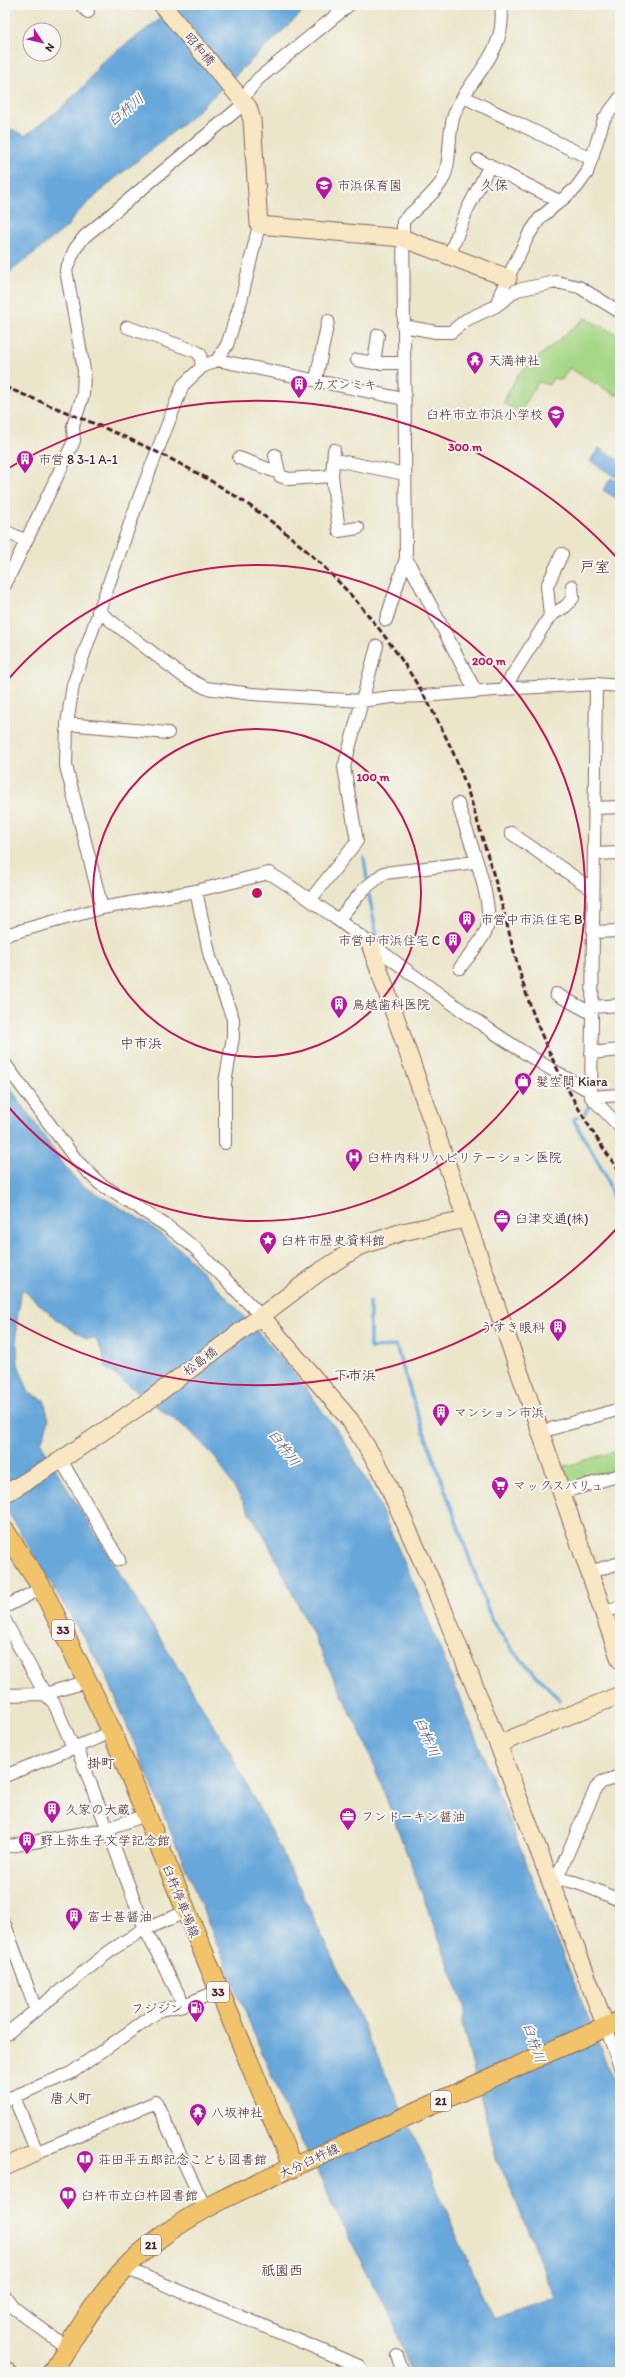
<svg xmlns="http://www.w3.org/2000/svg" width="625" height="2377" font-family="Itim,'Klee One',sans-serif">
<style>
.green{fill:#a6d786;stroke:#787b58}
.water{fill:#67a7da;stroke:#586382;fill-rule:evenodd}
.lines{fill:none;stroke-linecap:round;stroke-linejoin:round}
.stream{stroke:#67a7da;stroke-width:3.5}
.street-casing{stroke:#826563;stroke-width:14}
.secondary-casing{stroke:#826563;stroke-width:19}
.primary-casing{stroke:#826563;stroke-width:21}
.street{stroke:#fff;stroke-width:12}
.secondary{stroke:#f9e7c3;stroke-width:17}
.primary{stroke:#f1c36a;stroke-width:19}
.rail{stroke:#4a1f2b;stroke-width:3;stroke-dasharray:6 3;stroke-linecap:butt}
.ring{fill:none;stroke:#c2185b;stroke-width:2}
.labels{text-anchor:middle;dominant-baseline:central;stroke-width:4;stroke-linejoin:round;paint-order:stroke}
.shield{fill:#f6f6f2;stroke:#7e6067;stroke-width:1}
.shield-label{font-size:12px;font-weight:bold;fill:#4a1f2b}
.street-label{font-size:13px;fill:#4a1f2b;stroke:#f6f6f2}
.poi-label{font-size:13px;fill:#4a1f2b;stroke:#f6f6f2;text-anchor:start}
.water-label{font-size:14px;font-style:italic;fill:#565571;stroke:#f6f6f2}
.neighbourhood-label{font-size:14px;fill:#4a1f2b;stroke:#f6f6f2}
.quarter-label{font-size:15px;fill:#4a1f2b;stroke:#f6f6f2}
.centre{fill:#c2185b;stroke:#f6f6f2;stroke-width:2}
.ring-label{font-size:12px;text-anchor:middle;font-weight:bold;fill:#c2185b;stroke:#f6f6f2;stroke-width:4;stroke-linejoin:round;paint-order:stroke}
</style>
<rect width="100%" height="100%" fill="#f6f6f2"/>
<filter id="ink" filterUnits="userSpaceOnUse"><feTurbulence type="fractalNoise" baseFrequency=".025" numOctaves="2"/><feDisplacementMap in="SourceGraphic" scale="8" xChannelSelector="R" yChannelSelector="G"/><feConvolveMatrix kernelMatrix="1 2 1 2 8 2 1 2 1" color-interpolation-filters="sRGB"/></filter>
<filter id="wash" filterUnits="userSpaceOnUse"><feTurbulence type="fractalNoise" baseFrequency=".012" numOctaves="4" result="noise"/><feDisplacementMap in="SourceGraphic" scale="16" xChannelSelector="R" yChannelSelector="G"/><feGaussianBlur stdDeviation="0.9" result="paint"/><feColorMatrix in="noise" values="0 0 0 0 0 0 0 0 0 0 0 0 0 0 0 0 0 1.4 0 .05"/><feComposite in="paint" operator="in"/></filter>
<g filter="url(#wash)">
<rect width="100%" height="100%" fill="#ebe6ca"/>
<!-- green -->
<path class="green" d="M 585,318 L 620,336 L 620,391 L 617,396 L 569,368 L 562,380 L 553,378 L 549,385 L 538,382 L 521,412 L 503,403 L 518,374 Z
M 620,1450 L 620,1470 L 570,1485 L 563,1467 Z"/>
<!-- water -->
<path class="water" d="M 179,5 L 310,5 L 189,119 L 112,181 L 76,214 L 67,227 L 5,276 L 5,131 L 12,129 L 25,136 L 63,107 L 86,84 L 102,62 Z
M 599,448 L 620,461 L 620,480 L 590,461 Z
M 611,478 L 620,483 L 620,491 L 616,498 L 603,490 Z
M 5,1080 L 60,1160 L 80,1184 L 148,1224 L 181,1250 L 233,1304 L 290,1368 L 342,1437 L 375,1496 L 416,1589 L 620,2097 L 620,2372 L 411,2372 L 394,2325 L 331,2202 L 322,2179 L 289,2118 L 106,1675 L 5,1507 ZM 22,1289 L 57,1320 L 87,1339 L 95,1338 L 103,1353 L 106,1368 L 191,1432 L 216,1458 L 266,1539 L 365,1742 L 464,2006 L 462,2024 L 497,2161 L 508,2182 L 555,2298 L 492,2319 L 420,2149 L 298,1884 L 229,1750 L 59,1475 L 41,1443 L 49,1420 L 44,1400 L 29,1393 L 18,1364 L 16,1327 Z"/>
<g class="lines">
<!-- stream -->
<path class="stream" d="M 364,858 L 367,879
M 369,895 L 378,942
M 585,1113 L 589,1106
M 578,1117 L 573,1119 L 605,1174 L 620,1217
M 370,1302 L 370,1348 L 396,1346 L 418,1415 L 492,1621 L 513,1651 L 560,1700"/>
</g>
</g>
<g filter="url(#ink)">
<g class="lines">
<defs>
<path id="street" d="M 81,5 L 88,12
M 464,97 L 585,156 L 593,156
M 242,99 L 258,79 L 349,5
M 478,160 L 559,201
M 449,256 L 467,210 L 490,165
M 496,306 L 501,292 L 528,236 L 540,218 L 576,188 L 587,173 L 604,119 L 620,98
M 403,326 L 436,332 L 451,332 L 466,320 L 496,306 L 517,290 L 556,282 L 579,287 L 620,312
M 127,327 L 195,351 L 200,354 L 202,367
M 217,360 L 404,399
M 357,360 L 374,363 L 404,363
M 374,363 L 378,335
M 316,380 L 328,321
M 334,450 L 332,476 L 339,531 L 358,528
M 275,455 L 280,476 L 289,479 L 332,476
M 239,458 L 279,473
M 335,460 L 405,474
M 5,531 L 26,541
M 406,558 L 476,692
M 5,585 L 74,441 L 73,426 L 83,395 L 84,370 L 66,270 L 75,249 L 84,237 L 245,103
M 98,611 L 183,676 L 206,688 L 252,694 L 361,701 L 392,697 L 424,696 L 517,688 L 596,684 L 620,686
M 550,616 L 547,586 L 562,554
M 386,620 L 406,558 L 403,221 C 414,210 437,192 443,179 C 452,161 447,135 454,115 C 468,77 508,55 501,5
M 596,684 L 591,1097 L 620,1127
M 503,690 L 550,616 L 566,606 L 573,598 L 572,586
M 67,724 L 168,733
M 458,804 C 466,831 495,903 487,928 C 484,939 467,958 460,968
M 594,808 L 620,807
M 511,833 L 593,890
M 594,854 L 620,853
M 196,891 L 210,957 L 233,1019 L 233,1037 L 225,1083 L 225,1143
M 311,899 L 357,841 L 344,767 L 377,646
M 102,908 L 66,766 L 67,724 L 73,685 L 139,498 L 183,385 L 202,367 L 217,360 L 227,345 L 241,301 L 259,225
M 338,920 L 364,889 L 384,873 L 476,862
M 593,932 L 620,931
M 5,935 L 102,908 L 196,891 L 269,873 C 305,894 337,920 371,944 C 442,996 512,1050 590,1091
M 556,994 L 591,1013
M 592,1007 L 620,1005
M 591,1053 L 620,1050
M 5,1064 L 77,1161 L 99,1183 L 167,1226 L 195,1248 L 261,1316
M 591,1097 L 620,1095
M 540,1432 L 620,1409
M 61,1460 L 119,1560
M 561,1493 L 620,1475
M 589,1572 L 620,1563
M 5,1607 L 42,1588
M 603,1612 L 620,1607
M 5,1621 L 45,1694 L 54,1703 L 73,1747 L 78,1750 L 145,1929 L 184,2005
M 5,1695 L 45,1694 L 89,1681
M 5,1776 L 112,1732
M 5,1847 L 106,1829 L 146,1815
M 557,1878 L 596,1788 L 602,1782 L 620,1776
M 550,1881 C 567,1874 602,1894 620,1900
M 5,1925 L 36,2010
M 606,2027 L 620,2067
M 5,2035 L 110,1951 L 139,1932 L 185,1912
M 14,2097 L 37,2152
M 5,2100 L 71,2073 L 160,2010 L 184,2005 L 218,1991
M 33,2154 L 156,2102 L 205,2208
M 125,2268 L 359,2366 L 359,2372
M 5,2296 L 13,2307 L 67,2348
M 397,2356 L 403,2372"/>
<path id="secondary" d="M 162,5 L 248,107 L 252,120 L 259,225 L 402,238 L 508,278
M 370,944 L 620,1660
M 261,1316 L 350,1420 L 381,1470 L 437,1594 L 498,1744 L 606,2027
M 5,1494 L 61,1460 L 148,1401 L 321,1271 L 358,1247 L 402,1232 L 466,1219
M 498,1744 L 620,1695
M 5,2167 L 33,2154
M 5,2370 L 8,2372"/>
<path id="primary" d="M 5,1531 L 42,1588 L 112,1732 L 293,2168
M 52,2372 C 79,2330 102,2287 140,2254 C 196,2204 274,2176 341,2146 C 434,2104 527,2061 620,2021"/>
</defs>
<!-- street casing -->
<use href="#street" class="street-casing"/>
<!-- secondary casing -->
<use href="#secondary" class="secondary-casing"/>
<!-- primary casing -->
<use href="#primary" class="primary-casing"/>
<!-- street -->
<use href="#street" class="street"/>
<!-- secondary -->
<use href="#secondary" class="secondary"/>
<!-- primary -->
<use href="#primary" class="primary"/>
<!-- rail -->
<path class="rail" d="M 5,387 C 65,412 127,435 184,466 C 303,528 395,626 451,748 C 468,785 478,825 490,863 C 503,905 512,948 525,990 C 546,1055 580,1117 620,1172"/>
</g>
</g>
<!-- distance rings -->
<g class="ring">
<circle cx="257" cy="893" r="164"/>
<path d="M6 682A328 328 0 1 1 6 1104"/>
<path d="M620 1225A492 492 0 0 1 7 1317M7 469A492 492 0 0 1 620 561"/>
</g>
<!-- icons -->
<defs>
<symbol id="school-pin" viewBox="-11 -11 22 30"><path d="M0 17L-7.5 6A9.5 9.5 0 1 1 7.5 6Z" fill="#b5179e" stroke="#f6f6f2"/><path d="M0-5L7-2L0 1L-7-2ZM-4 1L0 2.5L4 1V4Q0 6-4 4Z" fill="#fff"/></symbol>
<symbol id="temple-pin" viewBox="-11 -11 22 30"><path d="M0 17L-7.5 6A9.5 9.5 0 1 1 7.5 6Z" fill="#b5179e" stroke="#f6f6f2"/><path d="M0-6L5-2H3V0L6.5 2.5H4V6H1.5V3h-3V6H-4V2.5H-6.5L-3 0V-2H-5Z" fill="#fff"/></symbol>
<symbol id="building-pin" viewBox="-11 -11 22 30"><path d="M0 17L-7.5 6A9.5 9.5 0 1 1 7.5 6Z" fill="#b5179e" stroke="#f6f6f2"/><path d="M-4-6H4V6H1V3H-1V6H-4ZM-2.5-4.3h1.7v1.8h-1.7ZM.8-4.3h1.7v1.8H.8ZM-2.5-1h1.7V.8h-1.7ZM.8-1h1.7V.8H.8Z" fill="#fff"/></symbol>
<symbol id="shop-pin" viewBox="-11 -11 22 30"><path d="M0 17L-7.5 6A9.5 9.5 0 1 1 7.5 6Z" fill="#b5179e" stroke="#f6f6f2"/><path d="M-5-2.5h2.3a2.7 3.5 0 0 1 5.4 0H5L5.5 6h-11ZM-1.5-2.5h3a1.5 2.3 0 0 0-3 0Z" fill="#fff"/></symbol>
<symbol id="hospital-pin" viewBox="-11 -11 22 30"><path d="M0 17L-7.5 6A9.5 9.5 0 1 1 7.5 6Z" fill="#b5179e" stroke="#f6f6f2"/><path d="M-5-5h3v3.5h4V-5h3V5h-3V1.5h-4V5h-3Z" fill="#fff"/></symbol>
<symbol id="office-pin" viewBox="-11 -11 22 30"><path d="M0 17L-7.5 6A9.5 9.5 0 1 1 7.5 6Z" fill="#b5179e" stroke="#f6f6f2"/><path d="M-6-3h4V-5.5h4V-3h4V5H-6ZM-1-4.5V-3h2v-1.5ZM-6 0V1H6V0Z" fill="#fff"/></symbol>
<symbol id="sight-pin" viewBox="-11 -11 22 30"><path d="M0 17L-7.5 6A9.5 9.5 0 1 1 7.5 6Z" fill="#b5179e" stroke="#f6f6f2"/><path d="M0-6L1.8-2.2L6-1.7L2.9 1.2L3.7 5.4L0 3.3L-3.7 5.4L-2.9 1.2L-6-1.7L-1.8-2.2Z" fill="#fff"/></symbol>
<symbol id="supermarket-pin" viewBox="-11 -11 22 30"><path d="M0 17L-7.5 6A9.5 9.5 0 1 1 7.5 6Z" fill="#b5179e" stroke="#f6f6f2"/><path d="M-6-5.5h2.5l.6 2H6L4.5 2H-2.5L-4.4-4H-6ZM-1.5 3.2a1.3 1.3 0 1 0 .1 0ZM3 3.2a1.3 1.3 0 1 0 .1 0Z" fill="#fff"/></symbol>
<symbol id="fuel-pin" viewBox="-11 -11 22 30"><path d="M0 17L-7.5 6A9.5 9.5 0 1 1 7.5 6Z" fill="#b5179e" stroke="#f6f6f2"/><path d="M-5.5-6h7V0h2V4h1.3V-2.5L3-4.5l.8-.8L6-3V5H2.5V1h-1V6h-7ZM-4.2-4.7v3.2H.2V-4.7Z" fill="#fff"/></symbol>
<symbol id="library-pin" viewBox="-11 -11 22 30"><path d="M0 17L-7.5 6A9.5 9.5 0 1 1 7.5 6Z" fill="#b5179e" stroke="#f6f6f2"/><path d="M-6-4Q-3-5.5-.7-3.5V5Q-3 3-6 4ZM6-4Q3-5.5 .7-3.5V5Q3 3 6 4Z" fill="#fff"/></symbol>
</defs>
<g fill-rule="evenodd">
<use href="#school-pin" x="314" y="175" width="20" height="27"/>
<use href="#temple-pin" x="465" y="350" width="20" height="27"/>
<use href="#building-pin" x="289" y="374" width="20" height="27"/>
<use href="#school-pin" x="546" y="404" width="20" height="27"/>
<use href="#building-pin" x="15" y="449" width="20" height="27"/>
<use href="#building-pin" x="457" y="909" width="20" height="27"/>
<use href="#building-pin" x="443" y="930" width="20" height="27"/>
<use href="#building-pin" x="329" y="994" width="20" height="27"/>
<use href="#shop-pin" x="513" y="1071" width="20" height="27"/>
<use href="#hospital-pin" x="344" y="1147" width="20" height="27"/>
<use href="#office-pin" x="492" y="1208" width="20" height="27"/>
<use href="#sight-pin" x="258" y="1230" width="20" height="27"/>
<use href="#building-pin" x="548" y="1317" width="20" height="27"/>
<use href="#building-pin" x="431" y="1402" width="20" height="27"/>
<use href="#supermarket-pin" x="490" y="1475" width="20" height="27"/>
<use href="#building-pin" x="42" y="1799" width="20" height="27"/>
<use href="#office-pin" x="338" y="1806" width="20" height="27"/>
<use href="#building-pin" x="17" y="1830" width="20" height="27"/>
<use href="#building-pin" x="64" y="1906" width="20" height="27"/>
<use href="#fuel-pin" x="186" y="1998" width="20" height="27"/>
<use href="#temple-pin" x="188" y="2102" width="20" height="27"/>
<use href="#library-pin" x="75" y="2149" width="20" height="27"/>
<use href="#library-pin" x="58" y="2185" width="20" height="27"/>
</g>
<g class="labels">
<!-- shield labels -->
<g class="shield">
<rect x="52" y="1620" width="22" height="20" rx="3"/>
<rect x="207" y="1982" width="22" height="20" rx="3"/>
<rect x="431" y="2091" width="20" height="20" rx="3"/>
<rect x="141" y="2235" width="20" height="20" rx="3"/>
</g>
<g class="shield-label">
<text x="63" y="1630">33</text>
<text x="218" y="1992">33</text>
<text x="441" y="2101">21</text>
<text x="151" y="2245">21</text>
</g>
<!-- street labels -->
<g class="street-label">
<text transform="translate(200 49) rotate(49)">昭和橋</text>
<text transform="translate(200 1361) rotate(-37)">松島橋</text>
<text transform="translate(181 1901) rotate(68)">臼杵停車場線</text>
<text transform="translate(309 2161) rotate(-25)">大分臼杵線</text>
</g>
<!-- poi labels -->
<g class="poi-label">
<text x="337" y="185">市浜保育園</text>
<text x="488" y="360">天満神社</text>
<text x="312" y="384">カズンミキ</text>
<text x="543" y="414" text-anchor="end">臼杵市立市浜小学校</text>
<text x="38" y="459">市営 8 3-1 A-1</text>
<text x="480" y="919">市営中市浜住宅 B</text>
<text x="440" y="940" text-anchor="end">市営中市浜住宅 C</text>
<text x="352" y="1004">鳥越歯科医院</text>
<text x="536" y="1081">髪空間 Kiara</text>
<text x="367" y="1157">臼杵内科リハビリテーション医院</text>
<text x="515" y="1218">臼津交通(株)</text>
<text x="281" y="1240">臼杵市歴史資料館</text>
<text x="545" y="1327" text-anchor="end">うすき眼科</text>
<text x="454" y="1412">マンション市浜</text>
<text x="513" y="1485">マックスバリュ</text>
<text x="65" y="1809">久家の大蔵</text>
<text x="361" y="1816">フンドーキン醤油</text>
<text x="40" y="1840">野上弥生子文学記念館</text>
<text x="87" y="1916">富士甚醤油</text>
<text x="183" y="2008" text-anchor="end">フジジン</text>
<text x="211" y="2112">八坂神社</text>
<text x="98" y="2159">荘田平五郎記念こども図書館</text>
<text x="81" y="2195">臼杵市立臼杵図書館</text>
</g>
<!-- water labels -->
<g class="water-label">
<text transform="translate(126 110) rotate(-40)">臼杵川</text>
<text transform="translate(284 1448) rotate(53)">臼杵川</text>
<text transform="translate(427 1737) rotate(67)">臼杵川</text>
<text transform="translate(534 2043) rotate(71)">臼杵川</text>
</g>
<!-- neighbourhood labels -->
<g class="neighbourhood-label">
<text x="494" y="185">久保</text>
<text x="141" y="1043">中市浜</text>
<text x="355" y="1375">下市浜</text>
<text x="101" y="1763">掛町</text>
<text x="71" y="2098">唐人町</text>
<text x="282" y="2270">祇園西</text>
</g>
<!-- quarter labels -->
<g class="quarter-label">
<text x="595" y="567">戸室</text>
</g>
</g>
<circle cx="257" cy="893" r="6" class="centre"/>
<g class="ring-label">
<text x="465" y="451">300 m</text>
<text x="489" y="665">200 m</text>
<text x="373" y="781">100 m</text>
</g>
<!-- margin -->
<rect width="625" height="2377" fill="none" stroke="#f6f6f2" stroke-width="20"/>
<!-- north arrow -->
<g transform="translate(42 42) rotate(125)"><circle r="19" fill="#f6f6f2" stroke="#b1a0a2"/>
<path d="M0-3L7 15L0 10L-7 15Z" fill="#b5179e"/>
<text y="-6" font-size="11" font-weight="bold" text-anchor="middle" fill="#4a1f2b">N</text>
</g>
</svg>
